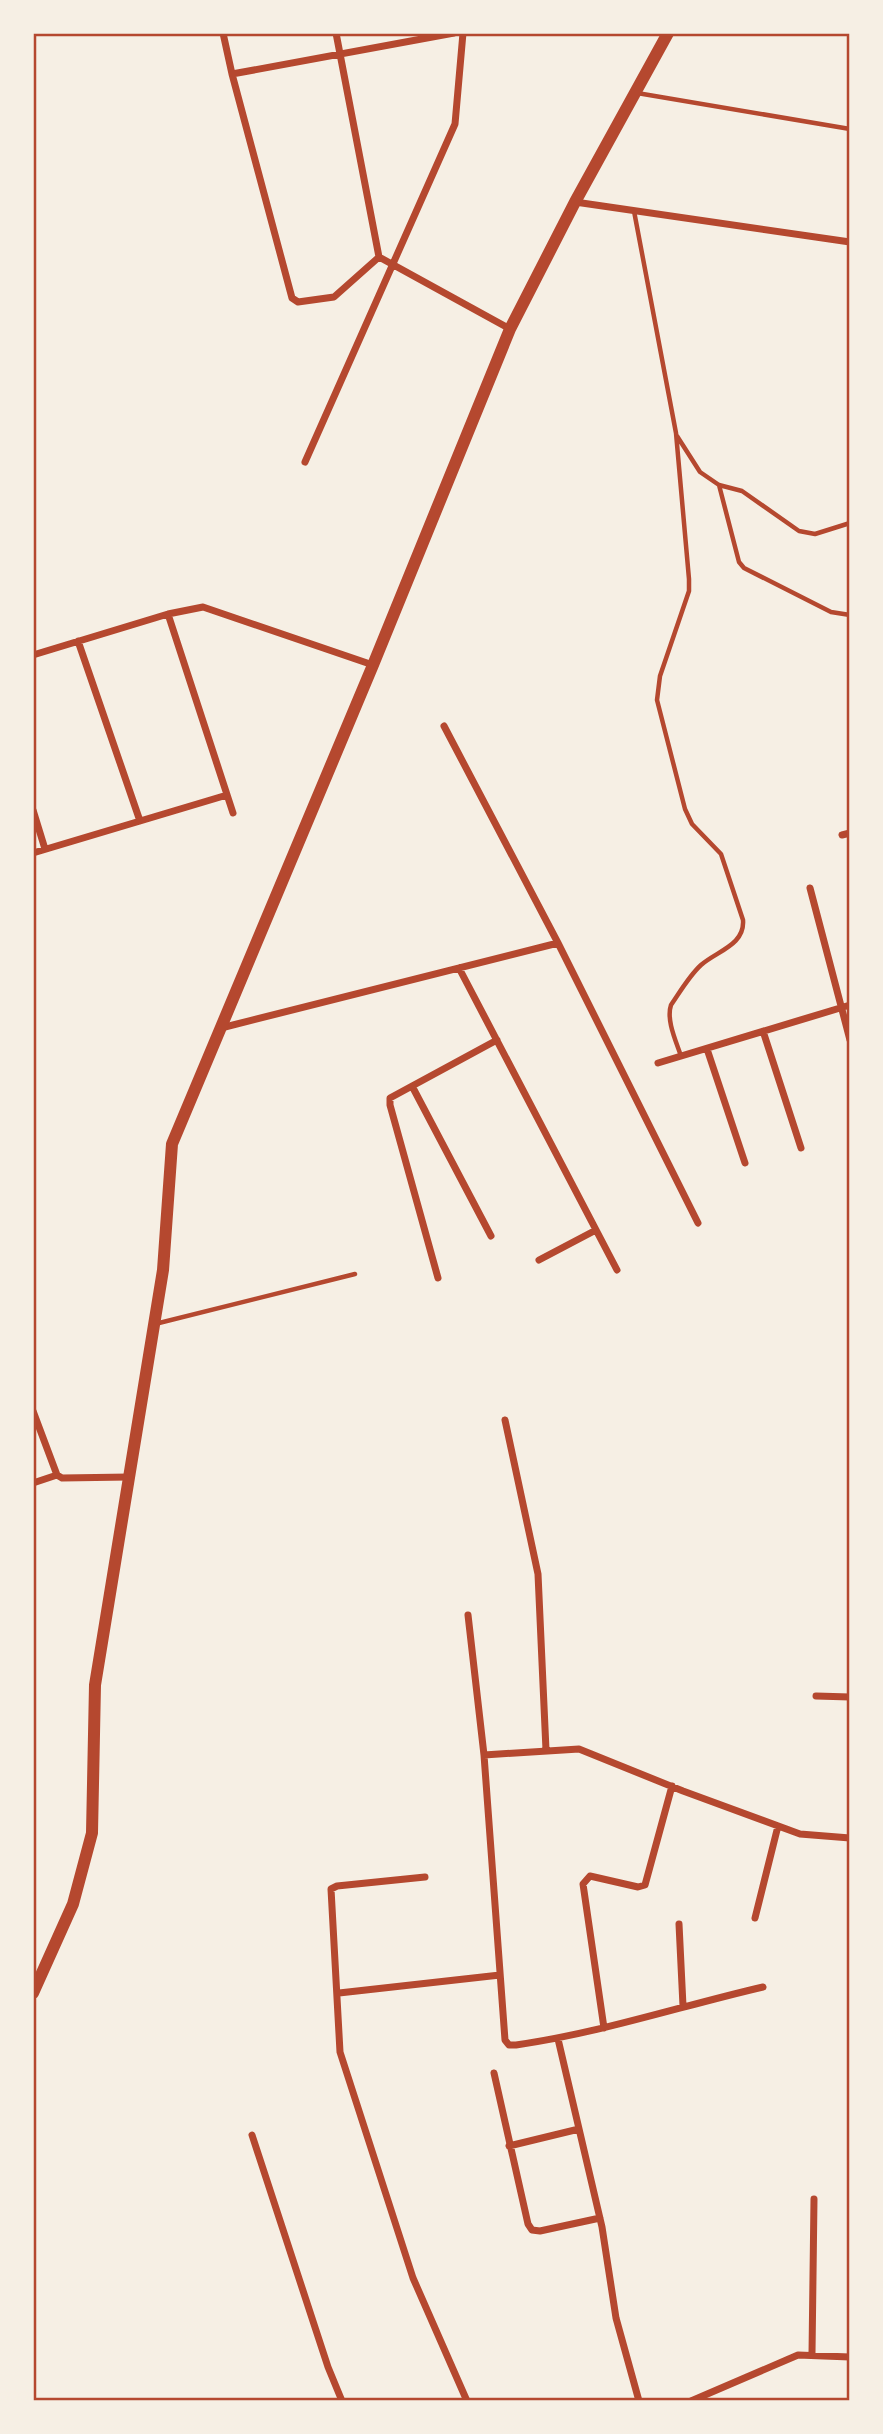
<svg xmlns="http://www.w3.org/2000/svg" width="883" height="2434" font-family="'Golos Text',sans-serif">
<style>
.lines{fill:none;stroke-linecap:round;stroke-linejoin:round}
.service{stroke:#b5482f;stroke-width:4.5}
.minor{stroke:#b5482f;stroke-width:7}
.tertiary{stroke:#b5482f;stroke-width:12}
.neatline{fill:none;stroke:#b5482f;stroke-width:2.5}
</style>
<rect width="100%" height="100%" fill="#f6efe4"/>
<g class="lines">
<!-- service -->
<path class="service" d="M 637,93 L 850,129
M 634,211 L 676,433 L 689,579 L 689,591 L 660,676 L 657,700 L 685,809 L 692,824 L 721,854 L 743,920 C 745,945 717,951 701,965 C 689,976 680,992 671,1005 C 666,1020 676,1041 681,1056
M 677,436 L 700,472 L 719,485 L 742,491 L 799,531 L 815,534 L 850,523
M 719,485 L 739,562 L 744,568 L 831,612 L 850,615
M 155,1324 L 355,1274"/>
<!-- minor -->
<path class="minor" d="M 223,33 L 232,74 L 292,298 L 298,302 L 334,297 L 379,257
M 336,33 L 379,257 L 510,329
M 232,74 L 454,33
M 575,202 L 850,242
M 305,462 L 455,124 L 463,33
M 168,614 L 233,813
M 78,641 L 140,821
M 33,655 L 168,614 L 203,607 L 373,665
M 444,726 L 558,943 L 698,1223
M 33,810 L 45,849
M 842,835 L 850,833
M 33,853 L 227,795
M 810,888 L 850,1040
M 459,968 L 617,1270
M 221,1028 L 558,943
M 763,1031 L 801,1148
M 707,1049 L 745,1163
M 658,1063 L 850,1005
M 412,1086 L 491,1236
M 539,1260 L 596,1230
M 438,1278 L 390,1105 L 390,1098 L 497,1040
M 33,1411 L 57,1475 L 62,1478 L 129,1477
M 505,1420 L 538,1574 L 546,1750
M 33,1483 L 57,1475
M 468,1615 L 484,1755 L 505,2040 L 509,2045 L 516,2045 C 600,2033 681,2006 763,1987
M 816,1696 L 850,1697
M 484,1755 L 579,1749 L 683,1791 L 800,1834 L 850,1838
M 425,1877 L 337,1886 L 331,1889 L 340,2052 L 413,2278 L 467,2401
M 755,1918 L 778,1826
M 679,1924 L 683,2006
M 339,1993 L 500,1975
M 604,2028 L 583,1884 L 590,1876 L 638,1887 L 645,1885 L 672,1786
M 558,2039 L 602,2227 L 616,2318 L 639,2401
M 494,2073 L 528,2224 L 532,2230 L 540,2231 L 600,2218
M 252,2135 L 328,2367 L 342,2401
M 509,2146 L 579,2129
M 812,2354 L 814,2199
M 691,2401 L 798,2355 L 850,2357"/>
<!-- tertiary -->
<path class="tertiary" d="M 33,1993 L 73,1904 L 92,1833 L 95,1685 L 163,1270 L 172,1144 L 373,665 L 510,329 L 575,202 L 668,33"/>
</g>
<!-- border -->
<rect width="883" height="2434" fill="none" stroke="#f6efe4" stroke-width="70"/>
<rect x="35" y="35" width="813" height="2364" class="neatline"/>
</svg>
